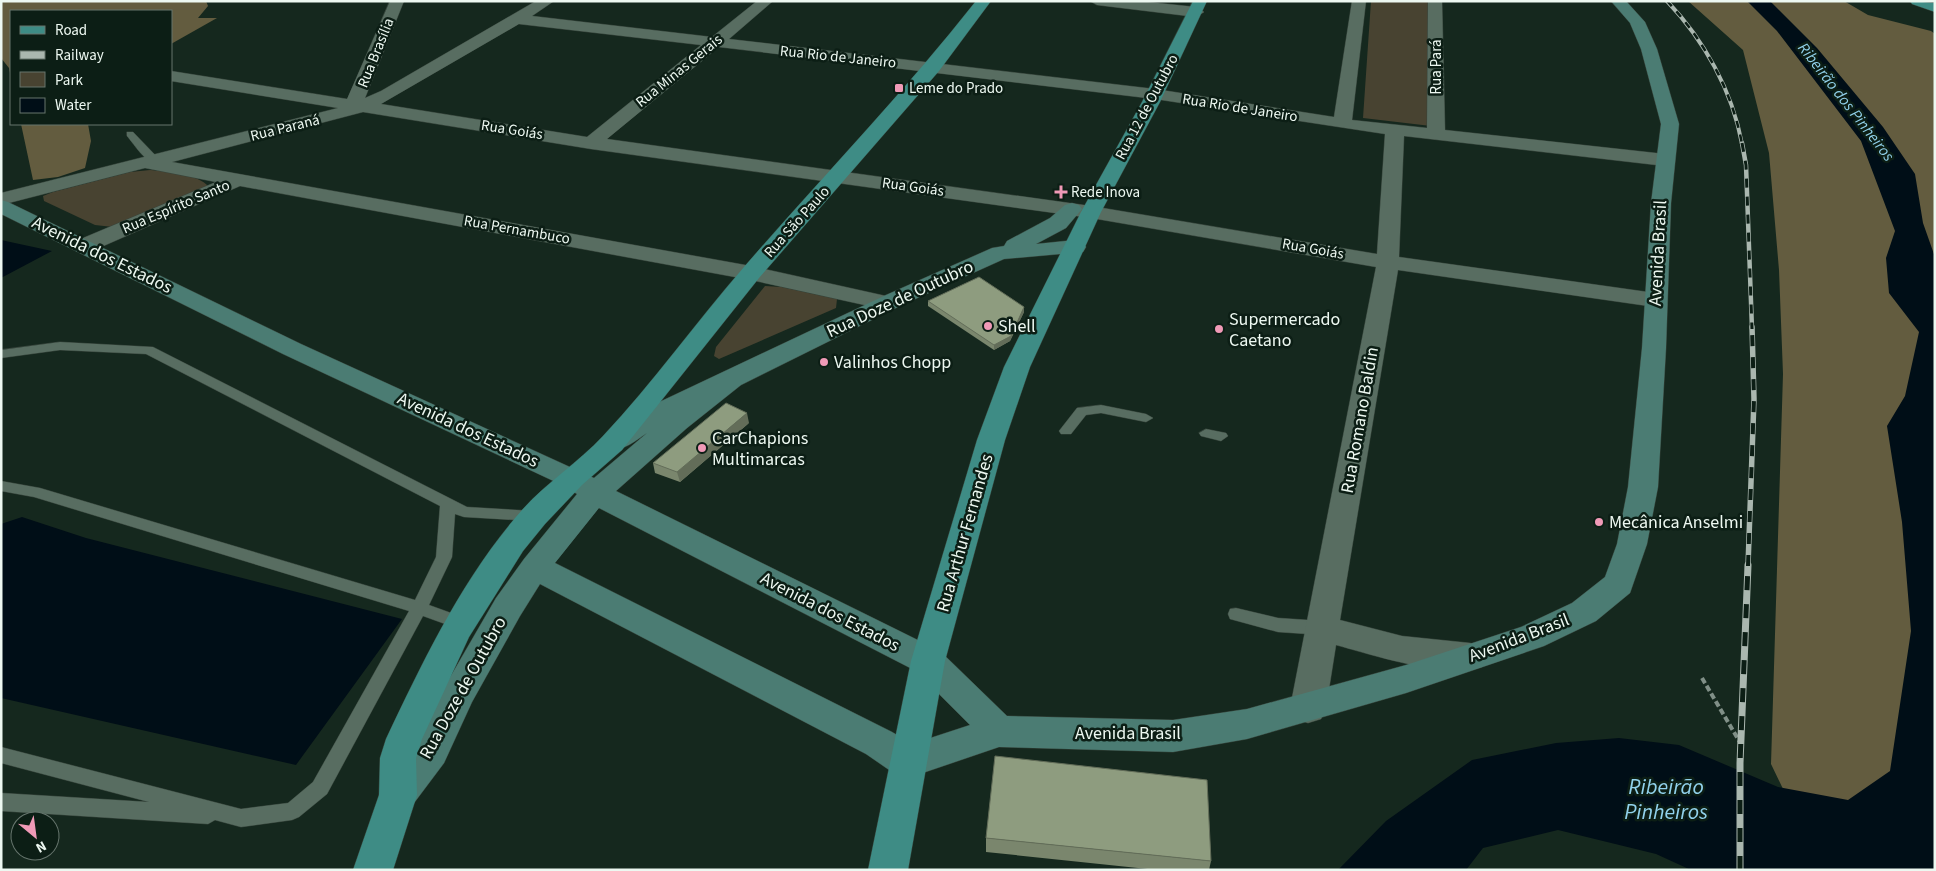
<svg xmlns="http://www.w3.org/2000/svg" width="1936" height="871" font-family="'Source Sans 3',sans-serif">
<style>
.green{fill:#484331}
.forest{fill:#635c3f}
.water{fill:#000e17}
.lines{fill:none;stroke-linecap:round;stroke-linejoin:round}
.lane-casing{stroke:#36443b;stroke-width:1}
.street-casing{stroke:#36443b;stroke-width:1}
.secondary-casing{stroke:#36443b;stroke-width:1}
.primary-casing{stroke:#36443b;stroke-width:1}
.path{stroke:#808f87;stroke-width:4;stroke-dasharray:6 3;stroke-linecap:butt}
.lane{fill:#586d61;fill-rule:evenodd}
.street{fill:#586d61;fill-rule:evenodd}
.secondary{fill:#4b7c73;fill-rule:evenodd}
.primary{fill:#3e8c85;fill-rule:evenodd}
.rail-far3-casing{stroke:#aab7af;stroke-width:4}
.rail-far2-casing{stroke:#aab7af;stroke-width:4.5}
.rail-far1-casing{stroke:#aab7af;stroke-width:5.5}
.rail-casing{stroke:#aab7af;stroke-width:7}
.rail-far3{stroke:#0c1e15;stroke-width:2.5;stroke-dasharray:7;stroke-linecap:butt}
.rail-far2{stroke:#0c1e15;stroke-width:3;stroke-dasharray:9;stroke-linecap:butt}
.rail-far1{stroke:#0c1e15;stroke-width:4;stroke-dasharray:11;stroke-linecap:butt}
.rail{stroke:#0c1e15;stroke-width:5;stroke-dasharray:14;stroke-linecap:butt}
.wall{fill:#7a866d}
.shaded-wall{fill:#636d59}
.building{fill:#8e9c7f;stroke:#636d59}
.poi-dot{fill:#f09ab7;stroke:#0c1e15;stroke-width:2}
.labels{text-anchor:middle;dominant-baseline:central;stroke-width:5;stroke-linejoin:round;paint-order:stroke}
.far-street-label{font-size:15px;fill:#edf8f1;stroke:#0c1e15}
.far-poi-label{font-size:15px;fill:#edf8f1;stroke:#0c1e15;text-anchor:start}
.far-water-label{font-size:16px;font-style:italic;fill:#91d1eb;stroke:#0c1e15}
.street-label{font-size:18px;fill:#edf8f1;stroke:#0c1e15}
.poi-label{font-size:18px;fill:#edf8f1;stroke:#0c1e15;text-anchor:start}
.near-water-label{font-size:22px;font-style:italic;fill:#91d1eb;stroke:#0c1e15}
</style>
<rect width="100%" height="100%" fill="#15281e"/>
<!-- green -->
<path class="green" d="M 1371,1 L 1433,1 L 1431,126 L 1363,118 Z
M 150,170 C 168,172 197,173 209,187 L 113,227 L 95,225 L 44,201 L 43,196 L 53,192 L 130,172 Z
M 765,286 L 782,287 L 837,299 L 836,308 L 719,359 L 714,356 L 716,347 Z"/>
<!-- forest -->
<path class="forest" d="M 1,1 L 206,1 L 208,6 L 198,18 L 217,18 L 171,44 L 171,11 L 11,11 L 11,78 L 9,68 L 1,58 Z
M 1688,1 L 1844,1 L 1868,15 L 1931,31 L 1935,34 L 1935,870 L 1822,870 L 1771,764 L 1783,374 L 1779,270 L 1769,153 L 1743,50 Z
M 21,124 L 88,124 L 91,141 L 85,168 L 58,177 L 33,180 Z"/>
<!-- water -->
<path class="water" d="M 1747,1 L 1770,1 L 1817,48 L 1883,127 L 1915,174 L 1923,223 L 1935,257 L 1935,870 L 1691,870 L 1656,854 L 1558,830 L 1483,848 L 1466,870 L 1338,870 L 1386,821 L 1472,760 L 1556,743 L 1619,738 L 1679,745 L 1778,787 L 1848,800 L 1890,771 L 1911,631 L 1902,522 L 1887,426 L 1905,396 L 1919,332 L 1889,293 L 1886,258 L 1895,231 L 1861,141 L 1777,31 Z
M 1,240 L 52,251 L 1,278 Z
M 22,517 L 86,538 L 402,619 L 296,765 L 1,698 L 1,524 Z"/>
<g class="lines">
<defs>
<path id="lane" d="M 127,132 L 133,132 L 159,159 L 159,163 C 146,165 135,145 127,136 Z
M 60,342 L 153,347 L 467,507 L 534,511 L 539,512 L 541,516 L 539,520 L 534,521 L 464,517 L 455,514 L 452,557 L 429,605 L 465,618 L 467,623 L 465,628 L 459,629 L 423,616 L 327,794 L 299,817 L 292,820 L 241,827 L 215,820 L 208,824 L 1,811 L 1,793 L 149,802 L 1,763 L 1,747 L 241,809 L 288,803 L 313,782 L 409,611 L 34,497 L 1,491 L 1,481 L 40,488 L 415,600 L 436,557 L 440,506 L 146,354 L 60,350 L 1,358 L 1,350 Z
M 1101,405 L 1146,414 L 1153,418 L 1146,422 L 1101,413 L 1086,415 L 1071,434 L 1061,434 L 1059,431 L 1077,408 Z
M 1206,429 L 1226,433 L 1228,436 L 1221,441 L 1201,436 L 1199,433 Z
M 1236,608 L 1278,618 L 1323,621 L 1329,623 L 1331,628 L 1329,633 L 1323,635 L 1278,632 L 1230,619 L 1228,614 L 1230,609 Z"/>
<path id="street" d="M 390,1 L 404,1 L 365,98 L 381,91 L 536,1 L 554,1 L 532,16 L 712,37 L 757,1 L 773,1 L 729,39 L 1155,89 L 1334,117 L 1352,1 L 1366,1 L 1352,120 L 1427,128 L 1428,1 L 1442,1 L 1445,130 L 1665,154 L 1672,156 L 1675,160 L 1672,164 L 1665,166 L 1404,136 L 1399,257 L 1655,293 L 1663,295 L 1667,300 L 1663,305 L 1655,307 L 1398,270 L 1340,620 L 1402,636 L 1470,643 L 1482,647 L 1487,657 L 1482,667 C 1446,679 1373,655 1336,645 L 1326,708 L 1321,719 L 1308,723 L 1295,719 L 1290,708 L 1376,267 L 1091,218 L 591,149 L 363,112 L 172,162 L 751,266 L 895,298 L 899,303 L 895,308 L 887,310 L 751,280 L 240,186 L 92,251 L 84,253 L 76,251 L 73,246 L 76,241 L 216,182 L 145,168 L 1,205 L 1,193 L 338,108 L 171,81 L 171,71 L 347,99 ZM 519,24 L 701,45 L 587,137 L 381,104 ZM 719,47 L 1155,99 L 1385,134 L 1377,254 L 1091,206 L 607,139 Z
M 1090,1 L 1139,1 L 1196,7 L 1204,12 L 1196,17 L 1097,5 Z"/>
<path id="secondary" d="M 1611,1 L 1626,1 L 1645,22 L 1657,49 L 1679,124 L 1671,203 L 1666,348 L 1658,487 L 1647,544 L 1630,593 L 1596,621 L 1544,646 L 1406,693 L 1247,739 L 1173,752 L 999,747 L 908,778 L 895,774 L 866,754 L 540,584 L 520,616 L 472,702 L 444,763 L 411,807 L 398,812 L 385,807 L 379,795 L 385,783 L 418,741 L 445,686 L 496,598 L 524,559 L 577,494 L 562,485 L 283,354 L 1,214 L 1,200 L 8,202 L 301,344 L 594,478 L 647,433 C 632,443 622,453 604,448 L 600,442 L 604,436 L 653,405 L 886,295 L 992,248 L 1004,246 L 1007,241 L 1050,218 L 1065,205 L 1072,203 L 1079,205 L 1082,209 L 1066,228 L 1036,244 L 1075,240 L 1083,242 L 1086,247 L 1083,252 L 1004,259 L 902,305 L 741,385 L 687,428 L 616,491 L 940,651 L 1007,716 L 1173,720 L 1247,709 L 1406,665 L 1521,627 L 1572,603 L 1605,577 L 1617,544 L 1628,487 L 1642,348 L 1651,203 L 1661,124 L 1641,49 L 1630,23 ZM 599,508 L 916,671 L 970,725 L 912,744 L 892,732 L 555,563 Z"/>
<path id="primary" d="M 976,1 L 991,1 L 939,71 L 759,278 L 622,450 L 582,485 L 545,524 L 523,551 L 469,637 L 422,739 L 416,758 L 417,795 L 393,870 L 353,870 L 379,795 L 380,758 L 386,739 C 424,659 463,577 522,510 C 547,482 579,462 603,436 C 653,383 696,322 744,267 C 821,178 903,94 976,1 Z
M 1193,1 L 1207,1 L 1160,102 L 1101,212 L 1030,367 L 1005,440 L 945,661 L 908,870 L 868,870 L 911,661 L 977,440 L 1004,367 L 1081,212 L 1142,102 Z
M 1910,1 L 1935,3 L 1935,12 L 1912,4 Z"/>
</defs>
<!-- lane casing -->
<use href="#lane" class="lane-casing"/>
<!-- street casing -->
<use href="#street" class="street-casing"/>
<!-- secondary casing -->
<use href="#secondary" class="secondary-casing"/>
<!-- primary casing -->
<use href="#primary" class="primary-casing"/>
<!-- path -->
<path class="path" d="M 1702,678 L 1741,744 L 1740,870"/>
<!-- lane -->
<use href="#lane" class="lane"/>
<!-- street -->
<use href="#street" class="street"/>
<!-- secondary -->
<use href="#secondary" class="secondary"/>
<!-- primary -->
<use href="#primary" class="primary"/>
<defs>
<path id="rail-far3" d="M 1667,1 C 1704,40 1732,90 1742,144"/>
<path id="rail-far2" d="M 1742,143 L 1746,165 L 1752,329"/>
<path id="rail-far1" d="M 1748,566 L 1754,399 L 1752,327"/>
<path id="rail" d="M 1740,870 L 1740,763 L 1748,565"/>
</defs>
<!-- rail-far3 casing -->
<use href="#rail-far3" class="rail-far3-casing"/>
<!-- rail-far2 casing -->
<use href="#rail-far2" class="rail-far2-casing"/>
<!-- rail-far1 casing -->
<use href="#rail-far1" class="rail-far1-casing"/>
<!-- rail casing -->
<use href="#rail" class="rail-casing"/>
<!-- rail-far3 -->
<use href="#rail-far3" class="rail-far3"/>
<!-- rail-far2 -->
<use href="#rail-far2" class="rail-far2"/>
<!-- rail-far1 -->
<use href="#rail-far1" class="rail-far1"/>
<!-- rail -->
<use href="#rail" class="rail"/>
</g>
<!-- wall -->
<path class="wall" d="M 928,301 L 1024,307 L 1024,312 L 1010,341 L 994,350 L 928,306 Z
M 749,423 L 680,482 L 655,473 L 653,463 Z
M 986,838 L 1211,861 L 1209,870 L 1157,870 L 986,852 Z"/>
<!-- shaded-wall -->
<path class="shaded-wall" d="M 1024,307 L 1024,312 L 1010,341 L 994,350 L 994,345 Z
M 747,413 L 749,423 L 680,482 L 677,472 Z"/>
<!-- building -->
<path class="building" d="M 979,277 L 1024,307 L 1011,336 L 994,345 L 928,301 Z
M 726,403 L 747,413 L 677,472 L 653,463 Z
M 995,756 L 1207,780 L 1211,861 L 986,838 Z"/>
<!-- markers -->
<g class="poi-dot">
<rect x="894" y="83" width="10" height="10" rx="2.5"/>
<path d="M1058.5 184.5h5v5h5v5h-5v5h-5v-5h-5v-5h5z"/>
<circle cx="988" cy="326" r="5"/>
<circle cx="1219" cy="329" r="5"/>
<circle cx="824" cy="362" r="5"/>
<circle cx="702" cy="448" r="5"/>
<circle cx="1599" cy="522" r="5"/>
</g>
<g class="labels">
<!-- far-street labels -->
<g class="far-street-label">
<text transform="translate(376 53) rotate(-68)">Rua Brasília</text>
<text transform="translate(838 57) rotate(6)">Rua Rio de Janeiro</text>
<text transform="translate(1436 67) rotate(-90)">Rua Pará</text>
<text transform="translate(679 71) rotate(-39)">Rua Minas Gerais</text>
<text transform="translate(1147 107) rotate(-62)">Rua 12 de Outubro</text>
<text transform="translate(1240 108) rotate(9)">Rua Rio de Janeiro</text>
<text transform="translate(285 128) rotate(-14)">Rua Paraná</text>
<text transform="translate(512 130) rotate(9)">Rua Goiás</text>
<text transform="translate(913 187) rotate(8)">Rua Goiás</text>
<text transform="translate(176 207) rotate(-23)">Rua Espírito Santo</text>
<text transform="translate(797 222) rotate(-48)">Rua São Paulo</text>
<text transform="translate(517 230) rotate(10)">Rua Pernambuco</text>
<text transform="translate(1313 249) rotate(10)">Rua Goiás</text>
</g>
<!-- far-poi labels -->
<g class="far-poi-label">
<text x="909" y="88">Leme do Prado</text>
<text x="1071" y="192">Rede Inova</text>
</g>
<!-- far-water labels -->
<g class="far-water-label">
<text transform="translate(1846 102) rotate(52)">Ribeirão dos Pinheiros</text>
</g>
<!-- street labels -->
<g class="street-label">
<text transform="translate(1658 253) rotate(-87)">Avenida Brasil</text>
<text transform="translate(102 255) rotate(26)">Avenida dos Estados</text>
<text transform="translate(900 299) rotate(-25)">Rua Doze de Outubro</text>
<text transform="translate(1360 420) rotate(-80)">Rua Romano Baldin</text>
<text transform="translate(468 430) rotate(25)">Avenida dos Estados</text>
<text transform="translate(965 533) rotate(-74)">Rua Arthur Fernandes</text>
<text transform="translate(830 612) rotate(27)">Avenida dos Estados</text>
<text transform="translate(1519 638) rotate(-21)">Avenida Brasil</text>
<text transform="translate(463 688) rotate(-61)">Rua Doze de Outubro</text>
<text x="1128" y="733">Avenida Brasil</text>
</g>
<!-- poi labels -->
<g class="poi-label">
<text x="1229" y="319">Supermercado<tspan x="1229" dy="21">Caetano</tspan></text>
<text x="998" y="326">Shell</text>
<text x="834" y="362">Valinhos Chopp</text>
<text x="712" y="438">CarChapions<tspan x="712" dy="21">Multimarcas</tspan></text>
<text x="1609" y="522">Mecânica Anselmi</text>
</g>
<!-- near-water labels -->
<g class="near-water-label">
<text x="1666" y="787">Ribeirão<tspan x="1666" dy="25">Pinheiros</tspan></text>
</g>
</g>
<!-- border -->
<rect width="1936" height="871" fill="none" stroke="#edf8f1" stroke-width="5"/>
<!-- legend -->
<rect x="10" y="10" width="162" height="115" fill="#0c1e15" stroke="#66756d"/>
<rect x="20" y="26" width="25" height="8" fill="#3e8c85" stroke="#66756d"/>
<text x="55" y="35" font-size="15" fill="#edf8f1">Road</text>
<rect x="20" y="51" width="25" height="8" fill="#aab7af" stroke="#66756d"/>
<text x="55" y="60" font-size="15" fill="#edf8f1">Railway</text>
<rect x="20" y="72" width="25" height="15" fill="#484331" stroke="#66756d"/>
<text x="55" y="85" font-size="15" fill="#edf8f1">Park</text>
<rect x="20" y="98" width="25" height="15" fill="#000e17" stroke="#66756d"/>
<text x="55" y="110" font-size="15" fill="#edf8f1">Water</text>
<!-- north arrow -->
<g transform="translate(35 836) rotate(151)"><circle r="24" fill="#0c1e15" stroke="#66756d"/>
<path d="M0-4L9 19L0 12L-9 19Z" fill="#f09ab7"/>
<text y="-8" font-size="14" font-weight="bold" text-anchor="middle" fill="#edf8f1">N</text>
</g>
</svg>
